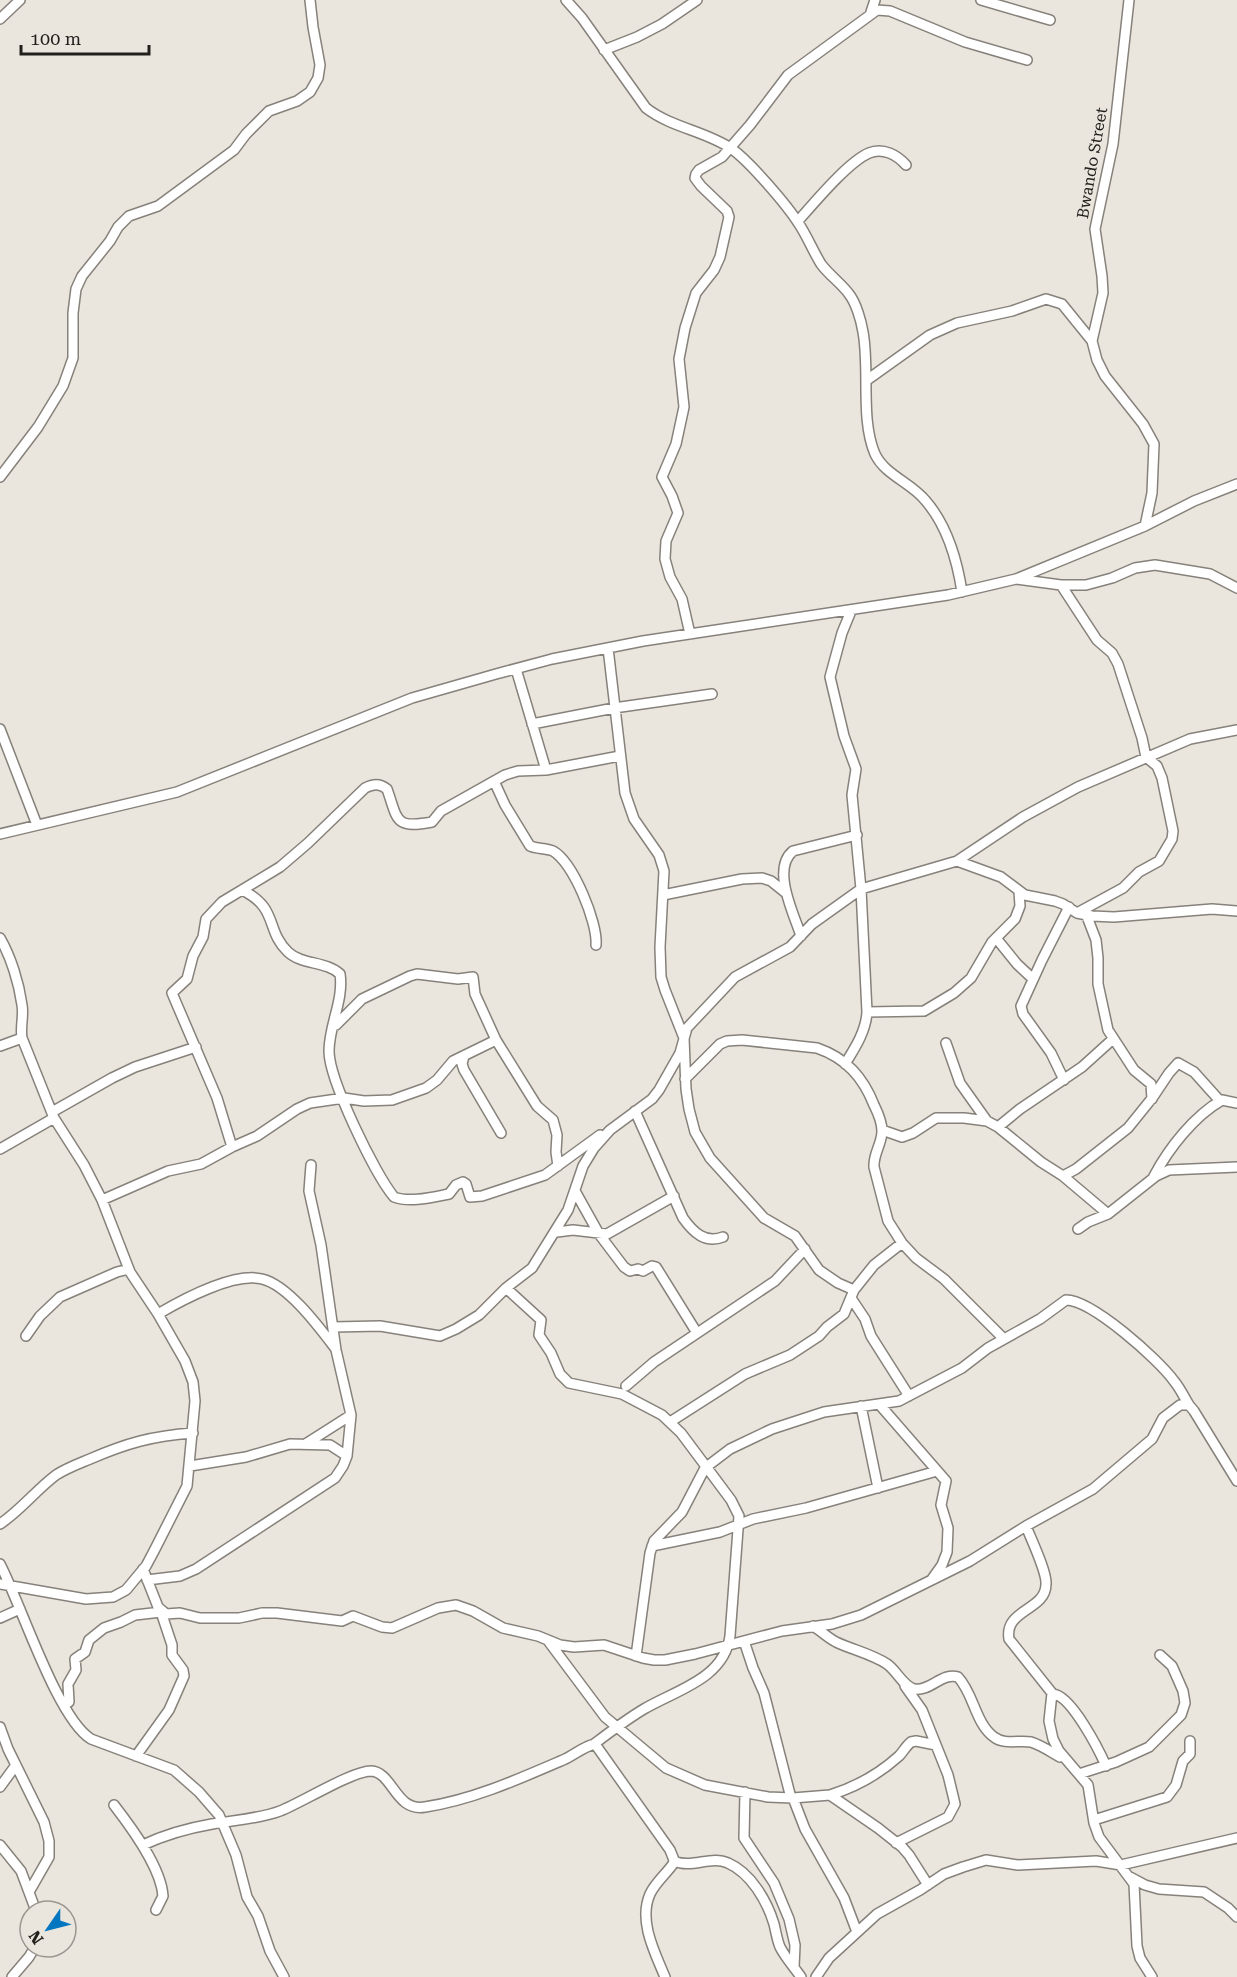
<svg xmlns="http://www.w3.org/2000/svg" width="1237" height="1977" font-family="'Roboto Serif',serif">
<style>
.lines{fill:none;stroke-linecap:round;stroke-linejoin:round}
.minor-casing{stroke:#86817a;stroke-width:12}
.minor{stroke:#fff;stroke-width:9}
.labels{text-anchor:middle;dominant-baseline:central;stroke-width:4.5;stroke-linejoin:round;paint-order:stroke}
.street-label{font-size:16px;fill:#22201d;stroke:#ebe6dd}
</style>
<rect width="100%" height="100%" fill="#ebe6dd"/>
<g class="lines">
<defs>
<path id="minor" d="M 566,0 L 582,18 L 646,108 C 672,128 706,131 732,149 C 750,162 787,205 799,224 C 807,236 813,251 821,264 C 829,275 841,283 849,294 C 856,303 861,320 863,332 C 870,370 860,419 875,454 C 885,475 910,482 925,500 C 947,525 957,559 962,592
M 981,0 L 1050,20
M 1129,0 L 1113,144 L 1095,229 L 1102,276 L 1103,293 L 1092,341 L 1097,360 L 1105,376 L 1143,424 L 1154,444 L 1152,493 L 1145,526
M 871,12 L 875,0
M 0,19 L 20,0
M 604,50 L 637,37 L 662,24 L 697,0
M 798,221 C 814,203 848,162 869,153 C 883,147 897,155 906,165
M 867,380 L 930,335 L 957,323 L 1012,311 L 1046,299 L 1062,304 L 1092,341
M 0,477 L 38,427 L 63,386 L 73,358 L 73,313 L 76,289 L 82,276 L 110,241 L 118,227 L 129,216 L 158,206 L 234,150 L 246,134 L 269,111 L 297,101 L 310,92 L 318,78 L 320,65 L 313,27 L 310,0
M 1016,579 L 1061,585 L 1086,585 L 1112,578 L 1135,568 L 1155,565 L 1210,574 L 1237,588
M 1061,585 L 1097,640 L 1112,653 L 1118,664 L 1142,738 L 1146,757 L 1157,766 L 1162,778 L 1173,831 L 1172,839 L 1159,861 L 1139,872 L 1123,888 L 1077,913
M 690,634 L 682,599 L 670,577 L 665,559 L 666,541 L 678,513 L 672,496 L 662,477 L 676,444 L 684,407 L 679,359 L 685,328 L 696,293 L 714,270 L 720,257 L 729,217 L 727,211 L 701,186 L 695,178 L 696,174 L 699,170 L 722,157 L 750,125 L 788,75 L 877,10 L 890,11 L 965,42 L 1027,60
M 608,648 L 625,793 L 634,819 L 659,855 L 664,871 L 660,947 L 661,977 L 665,990 L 684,1038 L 686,1089 L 689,1109 L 695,1132 L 710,1158 L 764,1218 L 795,1236 L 819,1270 L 838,1283 L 854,1290
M 516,669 L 546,770
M 532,724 L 614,708 L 712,694
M 0,729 L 37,825
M 494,781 L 505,805 L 530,846 C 537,849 545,848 553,851 C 573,862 598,923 596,945
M 0,834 L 177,792 L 412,698 L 496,674 L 552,659 L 643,641 L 948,595 L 1016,579 L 1145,526 L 1194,501 L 1237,484
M 957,861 L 1001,877 L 1025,895 L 1055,901 L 1063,904 L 1077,913 L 1092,916 L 1114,917 L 1212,909 L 1237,911
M 242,890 C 279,908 265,930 288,952 C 302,965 326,961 340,974 C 344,1000 329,1025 329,1051 C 329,1080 375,1174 394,1197 C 410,1203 433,1197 449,1194 L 456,1185 L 463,1182 L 466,1184 L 470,1197 L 482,1196 L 545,1175 L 600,1135
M 663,895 L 742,879 L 762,878 L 771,881 L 786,893
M 1086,914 L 1096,940 L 1098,958 L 1098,984 L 1108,1030 L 1134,1070 L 1151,1084 L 1152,1099
M 801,936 C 794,914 771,869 793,851 L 857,835
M 0,938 C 11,957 19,983 22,1005 C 24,1016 20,1027 22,1038 L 54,1118 L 84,1165 L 102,1200 L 130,1272 L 158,1314 L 185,1361 L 193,1382 L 195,1401 L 187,1486 L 154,1551 L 146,1566 L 126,1590 L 113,1597 L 86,1599 L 0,1584
M 996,938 L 1017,964 L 1033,979
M 867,1012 L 924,1011 L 954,993 L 971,978 L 992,942 L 1015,919 L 1020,906 L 1019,891
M 336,1025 L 362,999 L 410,976 L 417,974 L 458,979 L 473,977 L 475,994 L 496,1040 L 537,1106 L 553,1120 L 557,1135 L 556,1152 L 558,1166
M 946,1043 L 960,1083 L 987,1121
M 0,1046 L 22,1038
M 464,1056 L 462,1064 L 464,1070 L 501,1133
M 845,1064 C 855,1048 866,1031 867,1012 L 861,889 L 852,795 L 856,769 L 844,736 L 830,677 L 842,633 L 851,611
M 685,1079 L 720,1044 L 727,1041 L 742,1040 L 817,1048 C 846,1058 863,1077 874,1105 C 878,1113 882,1122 882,1131 C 882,1144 873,1154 874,1167 L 888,1221 L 902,1243 L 916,1258 L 944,1279 L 1004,1339
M 1064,1080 L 1051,1053 L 1023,1014 L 1021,1006 L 1042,960 L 1069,907
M 635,1111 L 683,1218 C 693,1232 705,1244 723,1237
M 52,1112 L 112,1078 L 135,1067 L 196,1047
M 998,1127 L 1020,1109 L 1082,1067 L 1113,1039
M 882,1130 L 902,1137 L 913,1133 L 936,1118 L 964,1118 L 987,1121 L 998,1127 L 1041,1162 L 1063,1176 L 1108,1214
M 232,1147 L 217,1098 L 172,993 L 187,979 L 193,956 L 203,937 L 206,919 L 222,902 L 280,867 L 308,843 L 365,788 C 373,784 379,783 387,789 C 398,820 394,829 432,822 L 441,811 L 505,775 L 518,771 L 546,770 L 620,756
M 0,1149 L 54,1118
M 1063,1176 L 1076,1169 L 1128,1128 L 1153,1097 L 1169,1073 L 1178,1063 L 1194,1072 L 1220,1101
M 1154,1176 C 1169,1148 1194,1116 1222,1100 L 1237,1103
M 575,1191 L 599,1234 L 624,1267 L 630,1271 L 638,1269 L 643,1271 L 652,1266 L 656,1267 L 697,1333
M 102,1200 L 168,1171 L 201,1164 L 232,1147 L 257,1136 L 297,1109 L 310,1103 L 344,1098 L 364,1101 L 392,1100 L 426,1088 L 437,1080 L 453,1061 L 496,1040
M 1078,1229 L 1088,1222 L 1108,1214 L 1156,1176 L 1169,1170 L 1237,1167
M 557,1232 L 573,1230 L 607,1234 L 674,1196
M 506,1288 L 541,1320 L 539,1335 L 551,1353 L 560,1374 L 569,1383 L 622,1394 L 662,1415 L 681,1433 L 731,1500 L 739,1516 L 730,1636 C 724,1679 676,1690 644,1709 C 627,1719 610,1732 594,1744
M 851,1298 L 865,1319 L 871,1336 L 909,1396
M 158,1314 C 182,1300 234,1272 262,1279 C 288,1285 319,1327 335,1348
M 333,1327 L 380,1326 L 440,1336 L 456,1329 L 479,1315 L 506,1288 L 532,1268 L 568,1210 L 583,1166 L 594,1148 L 610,1130 L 652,1099 L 659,1090 L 680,1053 L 687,1028 L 735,977 L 790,947 L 812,924 L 861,889 L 957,861 L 1023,817 L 1078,787 L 1190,739 L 1237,730
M 26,1336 L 40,1316 L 60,1297 L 117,1272 L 129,1269
M 626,1386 L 654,1362 L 775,1281 L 805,1249
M 879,1404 L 946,1481 L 941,1505 L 948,1528 L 947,1552 L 942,1565 L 932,1579
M 861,1406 L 878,1488
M 670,1422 L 745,1374 L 790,1355 L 819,1336 L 827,1327 L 844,1314 L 854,1290 L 874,1265 L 902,1243
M 307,1443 L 351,1415
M 190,1466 L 246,1457 L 290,1444 L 330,1445 L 347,1456
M 0,1524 C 21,1510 36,1490 56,1475 C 67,1468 78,1464 90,1459 C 127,1443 152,1436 193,1433
M 1026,1526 C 1031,1539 1047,1572 1046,1584 C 1046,1611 1004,1609 1009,1639 L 1052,1693 L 1049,1721 L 1053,1739 L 1059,1751 L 1088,1785 L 1094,1823 L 1099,1837 L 1134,1884 L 1137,1946 L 1140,1958 L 1152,1977
M 652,1546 L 720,1532 L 753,1519 L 806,1508 L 937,1471
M 0,1564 C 21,1604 57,1718 91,1739 L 174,1770 L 199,1792 L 219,1815 L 236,1855 L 247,1897 L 258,1916 L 270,1951 L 284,1977
M 143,1569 L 158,1607 L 166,1614 L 180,1613 L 200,1618 L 239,1618 L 262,1613 L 277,1613 L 342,1621 L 353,1616 L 382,1627 L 392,1628 L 438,1608 L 456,1605 L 473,1611 L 503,1628 L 538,1636 L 560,1645 L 574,1647 L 604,1645 L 643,1658 L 654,1660 L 665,1660 L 695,1654 L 782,1631 L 832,1624 L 861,1615 L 970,1561 L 1026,1526 L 1093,1489 L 1152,1439 L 1163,1418 L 1180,1405 L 1189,1405 L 1194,1411 L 1237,1481
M 147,1580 L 180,1576 L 196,1569 L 335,1478 L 343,1466 L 347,1456 L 351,1415 L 336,1350 L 321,1245 L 309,1191 L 311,1165
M 0,1618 L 20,1609
M 813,1626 C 821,1631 828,1638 836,1642 C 853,1650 872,1654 887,1664 C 897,1671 903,1686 914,1689 C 930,1692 942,1672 958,1677 C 974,1694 975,1723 994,1737 C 1004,1745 1019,1740 1031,1742 C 1041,1745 1051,1752 1060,1757
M 744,1641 L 753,1668 L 764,1693 L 791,1798
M 549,1642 L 605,1717 L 666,1768 L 705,1785 L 768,1797 L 793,1798 L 830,1795 L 878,1828 L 902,1847 L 909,1855 L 928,1885
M 636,1656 L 650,1553 L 654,1541 L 682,1512 L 705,1468 L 730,1449 L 772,1429 L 824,1412 L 899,1401 L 962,1368 L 988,1348 L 1040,1319 L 1066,1300 C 1092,1300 1158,1359 1174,1381 C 1180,1388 1184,1397 1189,1405
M 1053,1694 C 1071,1695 1099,1750 1106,1766
M 64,1705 L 69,1702 L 68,1684 L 76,1670 L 75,1659 L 85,1652 L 89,1640 L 104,1628 L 121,1622 L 135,1615 L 161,1612 L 172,1645 L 172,1655 L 183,1670 L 184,1676 L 169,1710 L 136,1756
M 0,1727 L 8,1749 L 44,1822 L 49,1841 L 49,1857 L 29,1892
M 1079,1774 L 1116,1762 L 1149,1747 L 1181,1715 L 1185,1703 L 1183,1691 L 1172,1666 L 1160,1655
M 0,1787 L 16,1765
M 745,1792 L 744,1838 L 774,1883 L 789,1919 L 795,1945 L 794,1967
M 830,1795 C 856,1787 878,1775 899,1756 C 903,1752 906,1746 911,1742 L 916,1741 L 936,1745
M 793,1798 L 805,1829 L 844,1898 L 857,1932
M 114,1805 C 131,1827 161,1867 163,1896 L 156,1910
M 1094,1820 L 1167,1797 L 1176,1785 L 1183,1761 L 1190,1754 L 1190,1741
M 896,1843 L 948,1817 L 955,1804 L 948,1775 L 922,1710 L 905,1686
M 0,1845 L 21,1871 L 36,1911
M 143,1845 C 164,1835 189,1828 212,1824 C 234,1820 259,1819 280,1811 C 301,1803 352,1771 371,1771 C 393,1772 395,1812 425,1807 C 472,1800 519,1779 563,1760 C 573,1756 584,1746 595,1744 L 670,1850 L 674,1860 L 673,1864 C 666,1874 655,1883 650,1894 C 638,1921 655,1953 665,1977
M 674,1861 C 692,1869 711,1855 728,1863 C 751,1873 767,1901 774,1924 C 776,1932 777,1940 780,1947 C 785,1957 794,1967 801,1977
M 1130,1877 L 1145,1885 L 1159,1889 L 1204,1892 L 1228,1908 L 1237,1917
M 12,1977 L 29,1957 L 35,1947
M 816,1977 L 829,1958 L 877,1914 L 920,1890 L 944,1874 L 963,1867 L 986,1860 L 1018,1865 L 1096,1861 L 1121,1865 L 1237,1838"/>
</defs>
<!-- minor casing -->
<use href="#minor" class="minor-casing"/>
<!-- minor -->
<use href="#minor" class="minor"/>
</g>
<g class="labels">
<!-- street labels -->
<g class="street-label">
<text transform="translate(1092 163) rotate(-80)">Bwando Street</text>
</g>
</g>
<!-- north arrow -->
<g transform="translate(48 1929) rotate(235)"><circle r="28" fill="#ebe6dd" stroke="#9b9790" stroke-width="1.5"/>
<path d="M0-4.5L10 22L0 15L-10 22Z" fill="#0577c1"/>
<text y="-9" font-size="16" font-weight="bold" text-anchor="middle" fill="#22201d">N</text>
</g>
<!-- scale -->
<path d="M21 45v9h128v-9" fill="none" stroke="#22201d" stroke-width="3"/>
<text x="30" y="45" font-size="18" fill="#22201d" stroke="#ebe6dd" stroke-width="4.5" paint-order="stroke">100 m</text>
</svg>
